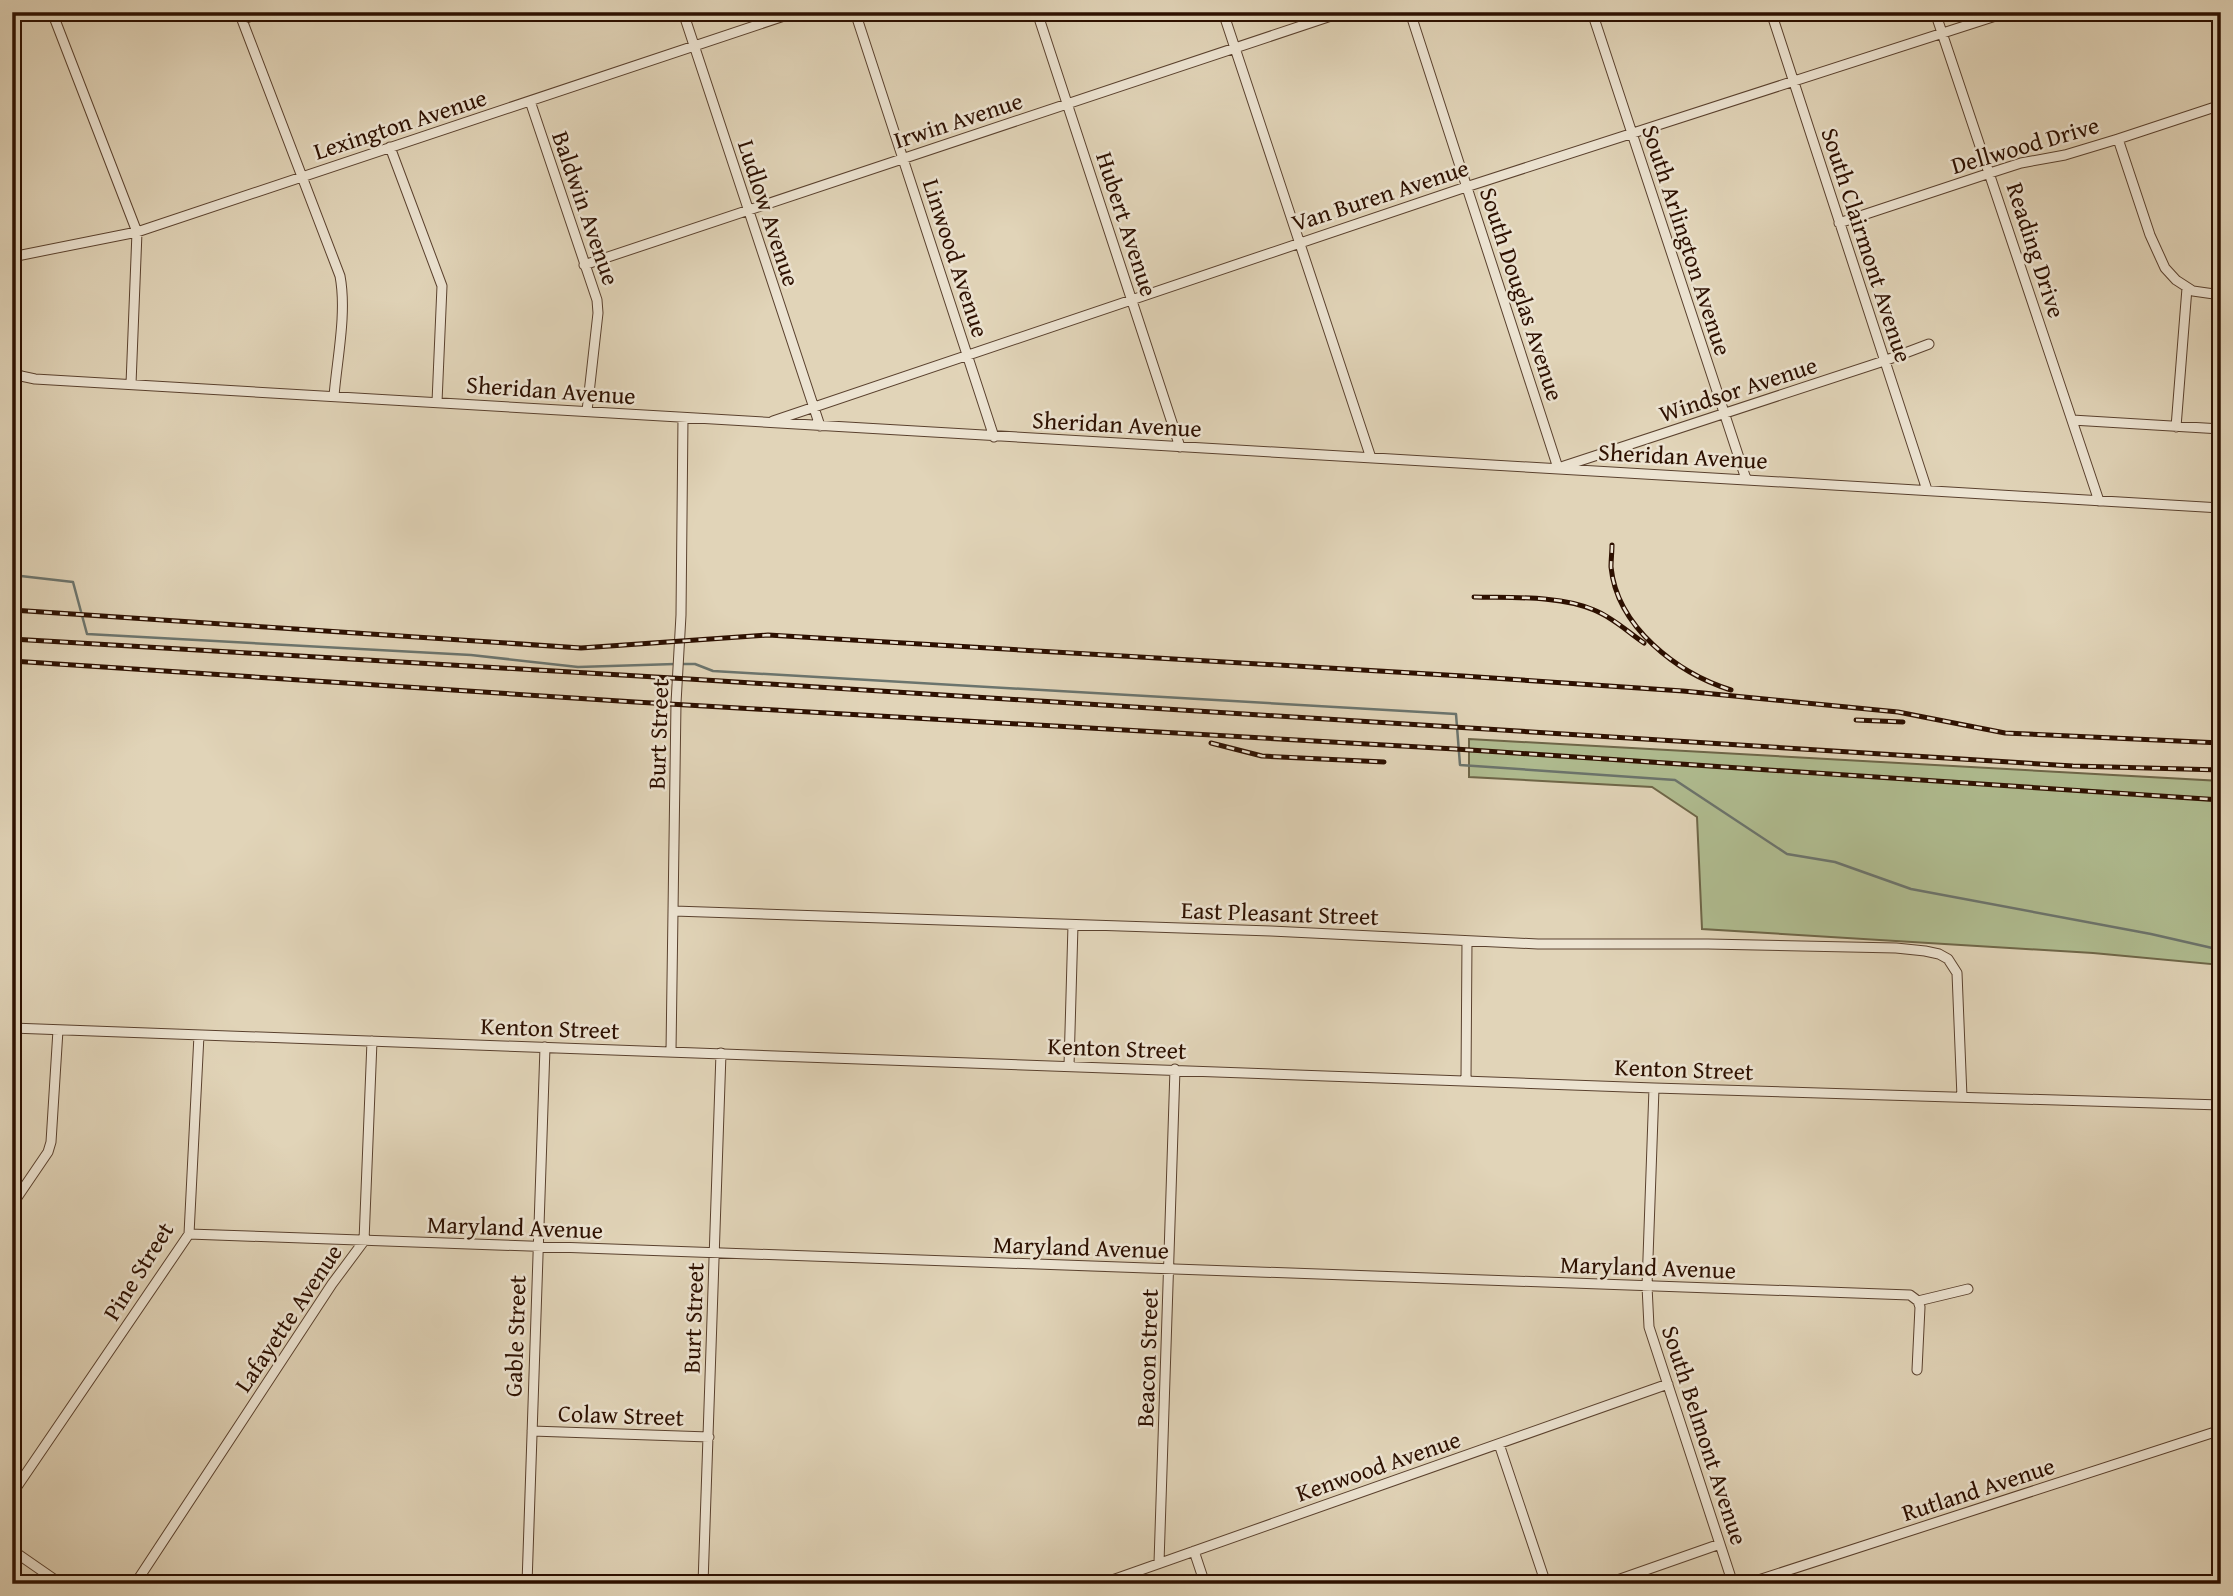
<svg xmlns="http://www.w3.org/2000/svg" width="2233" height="1596" font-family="'Gentium Book Plus',serif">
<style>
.green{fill:#b0bd91;stroke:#6e6648;stroke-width:2}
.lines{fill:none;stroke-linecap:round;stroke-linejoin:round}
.stream{stroke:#6b746d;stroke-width:2.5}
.minor-casing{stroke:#5a412e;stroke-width:11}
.minor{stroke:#ece3d1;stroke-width:9}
.rail-casing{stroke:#2d1000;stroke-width:5}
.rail{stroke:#ece3d1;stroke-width:2.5;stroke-dasharray:8;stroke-linecap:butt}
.labels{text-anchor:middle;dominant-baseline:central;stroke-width:5;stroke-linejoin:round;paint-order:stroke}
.street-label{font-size:24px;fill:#2d1000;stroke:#ece3d1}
</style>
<rect width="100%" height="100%" fill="#e1d4b8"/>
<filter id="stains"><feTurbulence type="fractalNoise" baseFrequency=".00286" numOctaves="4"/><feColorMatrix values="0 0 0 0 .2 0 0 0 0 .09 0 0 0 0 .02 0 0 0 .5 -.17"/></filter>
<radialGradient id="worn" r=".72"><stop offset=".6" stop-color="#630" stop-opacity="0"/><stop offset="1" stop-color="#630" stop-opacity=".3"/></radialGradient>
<!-- green -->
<path class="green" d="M 1469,739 L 2221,781 L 2221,965 L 2093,953 L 1702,929 L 1697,817 L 1652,787 L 1469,777 Z"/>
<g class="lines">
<!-- stream -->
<path class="stream" d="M 12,575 L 73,582 L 87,634 L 471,655 L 578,667 L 675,664
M 681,664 L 695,664 L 713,671 L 1456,714 L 1460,765 L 1675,780 L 1787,854 L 1835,862 L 1911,889 L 2151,934 L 2221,950"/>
<defs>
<path id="minor" d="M 52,12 L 137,232 L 131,384
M 239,12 L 340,276 C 347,313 337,359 334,396
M 683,12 L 820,426
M 855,12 L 994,437
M 1037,12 L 1180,447
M 1223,12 L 1371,458
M 1410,12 L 1558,468 L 1884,361 L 1929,344
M 1592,12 L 1746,479
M 1771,12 L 1927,490
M 1935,12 L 2099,501
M 242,20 L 260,12
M 530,101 L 597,300 L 598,313 L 587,411
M 2118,139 L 2150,235 L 2165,268 L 2176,280 L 2193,291 L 2221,295
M 390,147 L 442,286 L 437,402
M 1839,223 L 1990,173 L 2021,163 L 2065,155 L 2118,139 L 2221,105
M 12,257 L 137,232 L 796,12
M 584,265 L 1343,12
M 12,370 L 21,376 L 35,379 L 2221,508
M 2072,420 L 2221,429
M 773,421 L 1466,187 L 2008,12
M 2176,427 L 2187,288
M 674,911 L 1271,931 L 1538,944 L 1708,944 L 1896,948 L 1925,951 L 1939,954 L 1948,959 L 1957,973 L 1962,1097
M 12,1028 L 1654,1088 L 2221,1105
M 671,1051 L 676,703 L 681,615 L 683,418
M 1069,1066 L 1073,925
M 1466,1080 L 1467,941
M 1654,1088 L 1647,1286 L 1649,1327 L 1733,1584
M 12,1205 L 48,1152 L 51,1142 L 58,1030
M 189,1234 L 1910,1295 L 1918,1301 L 1968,1289
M 1917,1370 L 1920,1307 L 1918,1301
M 532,1431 L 709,1437
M 1499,1444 L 1546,1584
M 12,1494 L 189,1234 L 199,1035
M 12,1550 L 61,1584
M 1194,1551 L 1205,1584
M 1159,1563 L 1175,1069
M 135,1584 L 332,1284 L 364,1241 L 372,1041
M 527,1584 L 545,1047
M 703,1584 L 721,1053
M 1101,1584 L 1668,1384
M 1606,1584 L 1720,1544
M 1746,1584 L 2221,1430"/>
</defs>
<!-- minor casing -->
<use href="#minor" class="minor-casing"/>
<!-- minor -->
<use href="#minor" class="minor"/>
<defs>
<path id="rail" d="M 1612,545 C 1612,552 1611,560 1611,567 C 1617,627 1677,673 1731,690
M 1474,597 C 1510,598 1560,595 1594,610 C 1612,617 1628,632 1644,643
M 12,610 L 581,648 L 768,635 L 1463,676 L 1683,691 L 1898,712 L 2005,733 L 2221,743
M 12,639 L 689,679 L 2073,766 L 2221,770
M 12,661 L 635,702 L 1455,749 L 2221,800
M 1856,720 L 1903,722
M 1211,743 L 1262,756 L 1384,762"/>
</defs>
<!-- rail casing -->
<use href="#rail" class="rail-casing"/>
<!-- rail -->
<use href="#rail" class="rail"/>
</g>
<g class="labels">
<!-- street labels -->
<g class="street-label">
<text transform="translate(958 120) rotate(-18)">Irwin Avenue</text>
<text transform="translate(400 124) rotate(-18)">Lexington Avenue</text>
<text transform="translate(2025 145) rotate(-16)">Dellwood Drive</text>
<text transform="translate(1380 195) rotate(-18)">Van Buren Avenue</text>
<text transform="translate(586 208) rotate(71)">Baldwin Avenue</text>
<text transform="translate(769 213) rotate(72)">Ludlow Avenue</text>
<text transform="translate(1127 224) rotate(72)">Hubert Avenue</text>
<text transform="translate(1687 240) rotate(72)">South Arlington Avenue</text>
<text transform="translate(1867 245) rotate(72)">South Clairmont Avenue</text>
<text transform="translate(2036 250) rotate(72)">Reading Drive</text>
<text transform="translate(956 258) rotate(72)">Linwood Avenue</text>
<text transform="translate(1522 294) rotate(72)">South Douglas Avenue</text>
<text transform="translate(1738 389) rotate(-18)">Windsor Avenue</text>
<text transform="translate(551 390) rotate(4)">Sheridan Avenue</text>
<text transform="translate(1117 424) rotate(3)">Sheridan Avenue</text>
<text transform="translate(1683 456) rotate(3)">Sheridan Avenue</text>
<text transform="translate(658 734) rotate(-88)">Burt Street</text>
<text transform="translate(1280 913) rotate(2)">East Pleasant Street</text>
<text transform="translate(550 1028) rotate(2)">Kenton Street</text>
<text transform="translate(1117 1048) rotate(2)">Kenton Street</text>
<text transform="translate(1684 1069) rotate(2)">Kenton Street</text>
<text transform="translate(515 1227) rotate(2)">Maryland Avenue</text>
<text transform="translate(1081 1247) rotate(2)">Maryland Avenue</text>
<text transform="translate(1648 1267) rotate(2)">Maryland Avenue</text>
<text transform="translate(138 1271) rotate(-58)">Pine Street</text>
<text transform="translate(288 1318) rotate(-56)">Lafayette Avenue</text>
<text transform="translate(693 1318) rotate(-88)">Burt Street</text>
<text transform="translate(515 1336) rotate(-88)">Gable Street</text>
<text transform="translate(1147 1358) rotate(-88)">Beacon Street</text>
<text transform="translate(621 1415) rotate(2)">Colaw Street</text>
<text transform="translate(1705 1435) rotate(72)">South Belmont Avenue</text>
<text transform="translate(1378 1466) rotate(-19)">Kenwood Avenue</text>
<text transform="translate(1978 1489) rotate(-18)">Rutland Avenue</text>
</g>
</g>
<!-- margin -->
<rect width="2233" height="1596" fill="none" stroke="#e1d4b8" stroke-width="42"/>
<rect x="14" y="14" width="2205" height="1568" fill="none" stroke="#2d1000" stroke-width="3.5"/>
<rect x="21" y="21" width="2191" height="1554" fill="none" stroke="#2d1000" stroke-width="2"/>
<rect width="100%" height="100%" filter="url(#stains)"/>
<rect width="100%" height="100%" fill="url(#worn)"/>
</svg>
